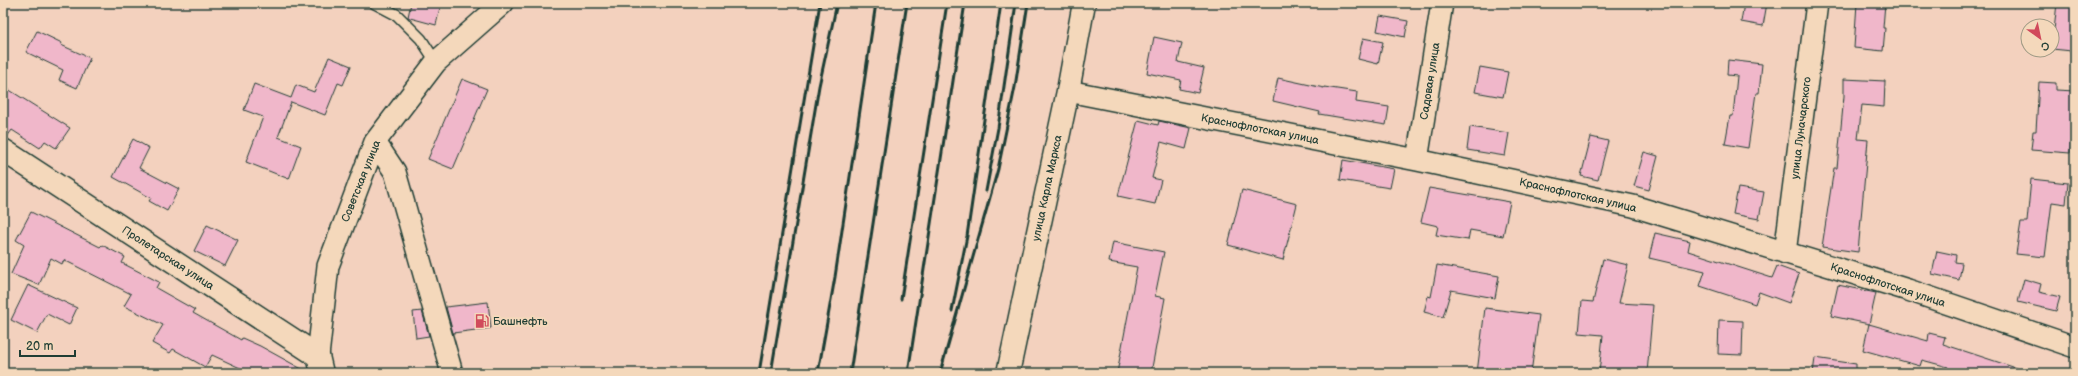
<svg xmlns="http://www.w3.org/2000/svg" width="2078" height="376" font-family="'Balsamiq Sans',sans-serif">
<style>
.building{fill:#f0b7ca;stroke:#1f3d34}
.lines{fill:none;stroke-linecap:round;stroke-linejoin:round}
.service-casing{stroke:#1f3d34;stroke-width:13}
.minor-casing{stroke:#1f3d34;stroke-width:24}
.tertiary-casing{stroke:#1f3d34;stroke-width:25}
.service{stroke:#f4d8bb;stroke-width:10}
.minor{stroke:#f4d8bb;stroke-width:21}
.tertiary{stroke:#f4d8bb;stroke-width:22}
.rail{stroke:#1f3d34;stroke-width:3}
.labels{text-anchor:middle;dominant-baseline:central;stroke-width:4;stroke-linejoin:round;paint-order:stroke}
.street-label{font-size:11px;fill:#1f3d34;stroke:#f4d8bb}
.poi-label{font-size:11px;fill:#1f3d34;stroke:#f4d8bb;text-anchor:start}
</style>
<rect width="100%" height="100%" fill="#f3d1be"/>
<filter id="ink" filterUnits="userSpaceOnUse"><feTurbulence type="fractalNoise" baseFrequency=".025" numOctaves="2"/><feDisplacementMap in="SourceGraphic" scale="8" xChannelSelector="R" yChannelSelector="G"/><feConvolveMatrix kernelMatrix="1 2 1 2 8 2 1 2 1" color-interpolation-filters="sRGB"/></filter>
<g filter="url(#ink)">
<!-- building -->
<path class="building" d="M 411,3 L 441,3 L 436,25 L 410,18 L 408,17 Z
M 1744,3 L 1767,3 L 1763,26 L 1741,22 Z
M 1857,3 L 1885,3 L 1883,28 L 1885,28 L 1883,51 L 1854,48 Z
M 2057,3 L 2075,3 L 2072,51 L 2052,49 Z
M 1380,16 L 1408,21 L 1405,37 L 1377,31 Z
M 37,31 L 62,43 L 61,45 L 90,58 L 77,88 L 59,80 L 63,70 L 26,52 Z
M 1154,37 L 1182,43 L 1178,62 L 1204,68 L 1198,93 L 1179,89 L 1181,80 L 1147,73 Z
M 1363,38 L 1383,42 L 1378,64 L 1358,59 Z
M 329,57 L 351,66 L 343,85 L 338,83 L 325,115 L 291,102 L 278,137 L 301,146 L 289,179 L 246,162 L 263,117 L 244,110 L 254,84 L 291,98 L 296,85 L 314,92 Z
M 1728,60 L 1762,64 L 1759,93 L 1756,93 L 1748,148 L 1725,144 L 1730,116 L 1733,116 L 1737,76 L 1727,75 Z
M 1480,67 L 1508,72 L 1503,97 L 1475,92 Z
M 1278,78 L 1324,88 L 1324,87 L 1357,92 L 1356,102 L 1389,107 L 1386,125 L 1319,114 L 1320,112 L 1273,101 Z
M 462,79 L 487,89 L 453,169 L 428,159 Z
M 1844,79 L 1885,81 L 1884,107 L 1862,105 L 1858,139 L 1868,140 L 1858,252 L 1822,247 L 1834,168 L 1837,168 L 1844,96 Z
M 2039,82 L 2056,83 L 2056,90 L 2075,91 L 2075,110 L 2073,110 L 2070,153 L 2031,150 L 2033,131 L 2036,131 Z
M 3,86 L 70,128 L 56,148 L 45,141 L 40,148 L 12,130 L 6,138 L 3,138 Z
M 1138,120 L 1158,125 L 1159,121 L 1191,128 L 1186,149 L 1161,142 L 1152,178 L 1161,180 L 1155,204 L 1118,196 Z
M 1470,127 L 1509,133 L 1505,156 L 1467,150 Z
M 1591,137 L 1608,141 L 1598,180 L 1581,176 Z
M 133,139 L 149,148 L 139,168 L 179,189 L 167,211 L 149,201 L 151,198 L 113,177 Z
M 1644,152 L 1658,156 L 1649,190 L 1634,186 Z
M 1343,160 L 1394,169 L 1390,188 L 1340,180 Z
M 2031,179 L 2068,183 L 2066,204 L 2052,202 L 2045,257 L 2016,254 L 2021,222 L 2027,222 Z
M 1429,188 L 1510,202 L 1503,236 L 1470,230 L 1468,240 L 1436,235 L 1438,226 L 1421,222 Z
M 1738,188 L 1764,192 L 1759,219 L 1733,214 Z
M 1242,190 L 1297,204 L 1283,260 L 1228,245 Z
M 31,212 L 100,247 L 102,245 L 125,257 L 122,263 L 159,282 L 156,288 L 195,310 L 193,313 L 241,340 L 242,338 L 260,346 L 309,373 L 251,373 L 212,355 L 205,367 L 173,349 L 170,353 L 152,343 L 163,325 L 124,306 L 131,294 L 64,260 L 62,264 L 51,258 L 39,285 L 11,274 L 24,245 L 16,240 Z
M 207,225 L 238,240 L 225,266 L 194,251 Z
M 1655,233 L 1690,241 L 1688,251 L 1772,278 L 1777,266 L 1799,274 L 1789,303 L 1759,292 L 1755,304 L 1700,286 L 1705,271 L 1649,258 Z
M 1113,242 L 1164,252 L 1155,296 L 1165,298 L 1151,373 L 1117,373 L 1137,267 L 1109,262 Z
M 1937,251 L 1956,255 L 1955,262 L 1962,263 L 1959,280 L 1932,274 Z
M 1603,259 L 1628,265 L 1619,303 L 1653,305 L 1647,373 L 1599,373 L 1603,335 L 1579,333 L 1582,301 L 1593,302 Z
M 1437,265 L 1499,276 L 1495,298 L 1451,290 L 1443,317 L 1424,312 L 1428,296 L 1431,297 Z
M 2024,279 L 2041,284 L 2039,292 L 2060,297 L 2056,311 L 2018,302 Z
M 28,285 L 77,308 L 69,325 L 47,314 L 37,333 L 11,320 Z
M 1838,285 L 1876,293 L 1869,324 L 1831,316 Z
M 488,302 L 491,328 L 453,333 L 446,307 Z
M 1485,308 L 1539,315 L 1531,373 L 1477,373 Z
M 422,311 L 429,336 L 416,338 L 413,312 Z
M 1719,320 L 1743,321 L 1742,355 L 1718,354 Z
M 1869,324 L 1928,341 L 1929,333 L 1945,337 L 1943,344 L 2022,370 L 2022,373 L 1946,373 L 1948,367 L 1922,360 L 1920,366 L 1863,350 Z
M 1815,358 L 1856,364 L 1856,373 L 1813,373 Z"/>
<g class="lines">
<defs>
<path id="service" d="M 374,3 L 397,15 L 421,39 L 436,62"/>
<path id="minor" d="M 1068,91 L 1417,160 L 1633,206 L 1908,290 L 2075,347
M 375,142 L 395,172 L 452,373
M 1417,160 L 1442,3
M 1785,253 L 1817,3
M 318,356 L 328,266 L 375,142 L 436,62 L 503,3"/>
<path id="tertiary" d="M 3,150 L 318,356 L 322,373
M 1008,373 L 1068,91 L 1084,3"/>
</defs>
<!-- service casing -->
<use href="#service" class="service-casing"/>
<!-- minor casing -->
<use href="#minor" class="minor-casing"/>
<!-- tertiary casing -->
<use href="#tertiary" class="tertiary-casing"/>
<!-- service -->
<use href="#service" class="service"/>
<!-- minor -->
<use href="#minor" class="minor"/>
<!-- tertiary -->
<use href="#tertiary" class="tertiary"/>
<!-- rail -->
<path class="rail" d="M 986,191 L 998,128 L 1016,3
M 901,299 L 947,3
M 952,311 L 967,236 L 1001,3
M 759,373 L 820,3
M 771,373 L 819,86 L 837,3
M 818,373 L 835,277 L 876,3
M 850,373 L 907,3
M 908,373 L 965,3
M 940,373 L 998,169 L 1015,87 L 1028,3"/>
</g>
</g>
<!-- icons -->
<defs>
<symbol id="fuel-bare" viewBox="-9 -9 18 18"><path d="M-5.5-6h7V0h2V4h1.3V-2.5L3-4.5l.8-.8L6-3V5H2.5V1h-1V6h-7ZM-4.2-4.7v3.2H.2V-4.7Z" fill="#d1495b" stroke="#f4d8bb" stroke-width="2.5" paint-order="stroke"/></symbol>
</defs>
<g fill-rule="evenodd">
<use href="#fuel-bare" x="472" y="311" width="20" height="20"/>
</g>
<g class="labels">
<!-- street labels -->
<g class="street-label">
<text transform="translate(1430 81) rotate(-81)">Садовая улица</text>
<text transform="translate(1801 128) rotate(-83)">улица Луначарского</text>
<text transform="translate(1260 129) rotate(11)">Краснофлотская улица</text>
<text transform="translate(361 181) rotate(-68)">Советская улица</text>
<text transform="translate(1047 188) rotate(-78)">улица Карла Маркса</text>
<text transform="translate(1578 195) rotate(13)">Краснофлотская улица</text>
<text transform="translate(168 258) rotate(33)">Пролетарская улица</text>
<text transform="translate(1888 285) rotate(18)">Краснофлотская улица</text>
</g>
<!-- poi labels -->
<g class="poi-label">
<text x="493" y="321">Башнефть</text>
</g>
</g>
<!-- margin -->
<rect width="2078" height="376" fill="none" stroke="#f4d8bb" stroke-width="16"/>
<rect x="8" y="8" width="2062" height="360" fill="none" stroke="#1f3d34" stroke-width="1.5" filter="url(#ink)"/>
<!-- north arrow -->
<g transform="translate(2040 38) rotate(147)"><circle r="19" fill="#f4d8bb" stroke="#9f9a85"/>
<path d="M0-3L7 15L0 10L-7 15Z" fill="#d1495b"/>
<text y="-6" font-size="11" font-weight="bold" text-anchor="middle" fill="#1f3d34">С</text>
</g>
<!-- scale -->
<path d="M20 350v6h55v-6" fill="none" stroke="#1f3d34" stroke-width="2"/>
<text x="26" y="350" font-size="12" fill="#1f3d34" stroke="#f4d8bb" stroke-width="3" paint-order="stroke">20 m</text>
</svg>
